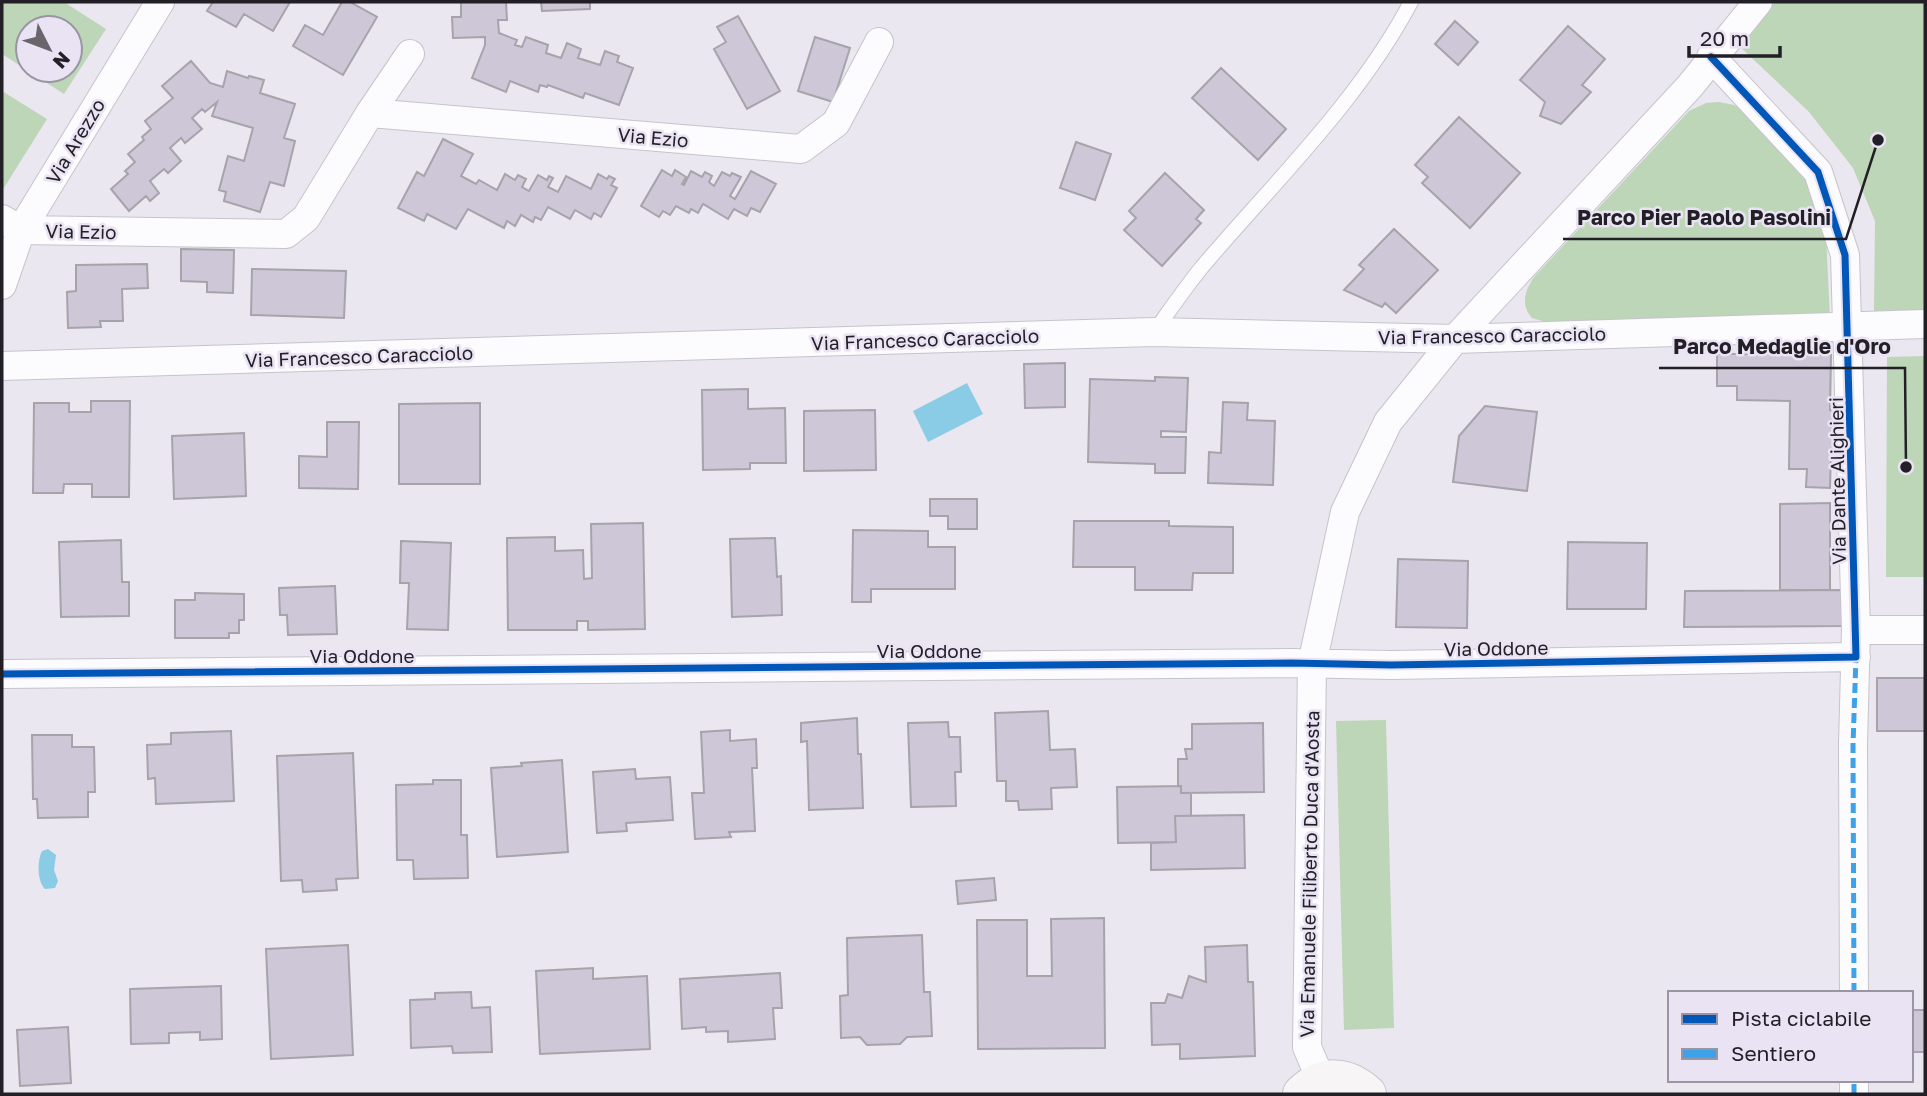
<svg xmlns="http://www.w3.org/2000/svg" width="1927" height="1096" font-family="'Golos Text',sans-serif">
<style>
.green{fill:#bdd6b8;fill-rule:evenodd}
.water{fill:#8acbe5}
.building{fill:#cec7d8;stroke:#a6a3aa;stroke-width:2}
.lines{fill:none;stroke-linecap:round;stroke-linejoin:round}
.lane-casing{stroke:#c6c4cb;stroke-width:16}
.street-casing{stroke:#c6c4cb;stroke-width:30}
.secondary-casing{stroke:#c6c4cb;stroke-width:40}
.lane{stroke:#fcfbfd;stroke-width:14}
.street{stroke:#fcfbfd;stroke-width:28}
.secondary{stroke:#f8f5f6;stroke-width:38}
.quiet{stroke:#3ea2eb;stroke-width:5;stroke-dasharray:10 5;stroke-linecap:butt}
.cycleway-casing{stroke:#e9e3f4;stroke-width:11}
.cycleway{stroke:#0057b8;stroke-width:7}
.labels{text-anchor:middle;dominant-baseline:central;stroke-width:5;stroke-linejoin:round;paint-order:stroke}
.street-label{font-size:19px;fill:#221f26;stroke:#e9e3f4}
.leader{fill:none;stroke:#221f26;stroke-width:2.5}
.callout-dot{fill:#221f26;stroke:#e9e3f4;stroke-width:2.5}
.callout-label{font-size:21px;text-anchor:middle;font-weight:bold;fill:#221f26;stroke:#e9e3f4;stroke-width:5;stroke-linejoin:round;paint-order:stroke}
</style>
<rect width="100%" height="100%" fill="#eae7f0"/>
<!-- green -->
<path class="green" d="M 2,2 L 64,2 L 106,29 L 64,94 L 2,54 ZM 28,28 L 70,28 L 70,70 L 28,70 Z
M 1775,2 L 1925,2 L 1925,310 L 1874,311 L 1875,221 L 1853,168 L 1809,112 L 1737,44 Z
M 2,91 L 47,119 L 2,191 Z
M 1719,102 L 1734,105 L 1748,113 L 1805,176 L 1826,234 L 1830,319 L 1546,322 L 1532,318 C 1520,304 1525,291 1534,277 L 1689,111 L 1706,103 Z
M 1925,356 L 1925,577 L 1886,577 L 1887,357 Z
M 1386,720 L 1394,1028 L 1344,1030 L 1336,721 Z"/>
<!-- water -->
<path class="water" d="M 967,383 L 983,414 L 928,442 L 913,411 Z
M 48,849 L 56,855 L 54,870 L 58,881 L 55,888 L 45,889 C 37,881 37,861 42,851 Z"/>
<!-- building -->
<path class="building" d="M 213,2 L 290,2 L 273,31 L 244,14 L 236,27 L 207,11 Z
M 342,2 L 350,2 L 377,17 L 343,75 L 293,46 L 305,25 L 323,35 Z
M 461,2 L 506,2 L 507,20 L 498,20 L 499,33 L 517,40 L 515,45 L 522,47 L 526,37 L 548,45 L 546,53 L 561,58 L 567,43 L 581,49 L 578,58 L 600,65 L 605,51 L 619,56 L 617,62 L 633,68 L 619,105 L 585,93 L 583,98 L 548,85 L 547,87 L 540,85 L 538,92 L 510,81 L 506,92 L 472,78 L 485,45 L 485,37 L 453,38 L 452,17 L 461,17 Z
M 541,2 L 590,2 L 590,9 L 542,11 Z
M 738,16 L 780,91 L 747,109 L 714,49 L 726,42 L 717,27 Z
M 1455,21 L 1478,42 L 1458,65 L 1435,44 Z
M 1568,26 L 1605,59 L 1582,85 L 1591,92 L 1561,124 L 1540,116 L 1545,102 L 1520,80 Z
M 815,37 L 850,48 L 833,102 L 798,91 Z
M 191,61 L 210,83 L 223,87 L 227,71 L 248,78 L 249,76 L 264,80 L 260,93 L 295,104 L 284,138 L 295,141 L 284,186 L 270,182 L 260,212 L 224,201 L 226,192 L 219,190 L 228,156 L 244,161 L 253,128 L 212,116 L 217,102 L 205,112 L 202,109 L 192,118 L 202,129 L 185,143 L 181,138 L 170,148 L 181,161 L 168,173 L 164,169 L 150,181 L 159,193 L 150,201 L 146,196 L 129,211 L 111,189 L 128,174 L 125,171 L 135,162 L 128,154 L 144,140 L 142,137 L 151,129 L 145,121 L 173,98 L 162,86 Z
M 1221,68 L 1286,129 L 1258,160 L 1192,98 Z
M 1459,117 L 1520,173 L 1470,228 L 1422,183 L 1428,177 L 1415,165 Z
M 443,139 L 473,154 L 461,176 L 476,184 L 479,180 L 497,190 L 505,174 L 515,180 L 518,175 L 526,179 L 522,187 L 529,191 L 538,175 L 547,180 L 549,176 L 553,178 L 548,187 L 558,192 L 566,176 L 591,189 L 598,174 L 607,179 L 609,176 L 615,179 L 611,185 L 617,188 L 601,217 L 594,213 L 591,219 L 575,210 L 570,219 L 548,207 L 541,220 L 535,217 L 533,222 L 521,215 L 515,226 L 507,221 L 504,228 L 468,209 L 456,229 L 427,214 L 424,221 L 398,208 L 417,172 L 424,176 Z
M 1076,142 L 1111,154 L 1095,200 L 1060,188 Z
M 662,170 L 672,176 L 675,170 L 686,177 L 682,184 L 684,185 L 691,171 L 702,177 L 705,172 L 712,176 L 709,182 L 714,186 L 722,172 L 730,176 L 732,173 L 741,177 L 730,196 L 735,199 L 751,171 L 776,184 L 760,212 L 751,208 L 747,216 L 734,209 L 728,219 L 703,204 L 698,213 L 691,209 L 689,213 L 676,206 L 670,215 L 663,211 L 659,217 L 641,206 Z
M 1165,173 L 1204,210 L 1196,219 L 1201,223 L 1162,266 L 1124,230 L 1136,218 L 1129,211 Z
M 1394,229 L 1438,270 L 1396,313 L 1385,303 L 1382,307 L 1344,290 L 1364,269 L 1359,265 Z
M 181,249 L 234,250 L 233,293 L 207,292 L 207,282 L 181,281 Z
M 147,264 L 148,288 L 122,289 L 123,321 L 100,321 L 101,327 L 68,328 L 67,292 L 76,291 L 76,265 Z
M 252,269 L 346,271 L 344,318 L 251,315 Z
M 1748,343 L 1803,344 L 1803,355 L 1831,355 L 1830,410 L 1838,408 L 1837,453 L 1831,453 L 1830,488 L 1806,487 L 1807,469 L 1789,469 L 1790,401 L 1737,400 L 1737,386 L 1717,386 L 1717,354 L 1748,354 Z
M 1065,363 L 1065,407 L 1025,408 L 1024,364 Z
M 1155,377 L 1188,378 L 1186,432 L 1161,431 L 1161,437 L 1186,437 L 1185,473 L 1155,473 L 1155,464 L 1088,462 L 1090,379 L 1155,381 Z
M 748,389 L 748,409 L 785,408 L 786,463 L 750,463 L 750,469 L 703,470 L 702,390 Z
M 91,401 L 130,401 L 129,497 L 92,497 L 92,484 L 64,484 L 63,493 L 33,493 L 34,403 L 69,403 L 69,412 L 91,412 Z
M 1223,402 L 1248,403 L 1247,420 L 1275,421 L 1273,485 L 1208,483 L 1209,452 L 1221,453 Z
M 480,403 L 480,484 L 399,484 L 399,404 Z
M 1485,406 L 1537,412 L 1527,491 L 1453,482 L 1459,436 Z
M 875,410 L 876,470 L 804,471 L 804,411 Z
M 327,422 L 359,422 L 358,489 L 299,488 L 299,456 L 327,457 Z
M 244,433 L 246,496 L 174,499 L 172,436 Z
M 930,499 L 977,499 L 977,529 L 948,529 L 948,516 L 930,516 Z
M 1830,503 L 1830,590 L 1780,590 L 1780,504 Z
M 1074,521 L 1169,521 L 1169,526 L 1233,527 L 1233,573 L 1193,573 L 1192,590 L 1135,590 L 1135,567 L 1073,567 Z
M 643,523 L 645,629 L 588,630 L 588,621 L 577,621 L 577,630 L 508,630 L 507,538 L 555,537 L 555,551 L 583,550 L 584,579 L 592,578 L 591,524 Z
M 853,530 L 928,531 L 928,547 L 955,547 L 955,589 L 871,589 L 871,602 L 852,602 Z
M 775,538 L 777,577 L 781,576 L 782,615 L 732,617 L 730,539 Z
M 121,540 L 122,582 L 129,582 L 129,616 L 61,617 L 59,542 Z
M 401,541 L 451,543 L 448,630 L 407,629 L 409,583 L 400,583 Z
M 1568,542 L 1647,543 L 1646,609 L 1567,609 Z
M 1398,559 L 1468,561 L 1467,628 L 1396,627 Z
M 335,586 L 337,634 L 288,635 L 287,615 L 280,615 L 279,588 Z
M 1842,590 L 1842,626 L 1684,627 L 1685,591 Z
M 195,593 L 244,594 L 244,620 L 239,620 L 239,633 L 229,633 L 229,638 L 175,638 L 175,600 L 195,600 Z
M 1877,678 L 1925,678 L 1925,731 L 1877,731 Z
M 1048,711 L 1050,750 L 1075,749 L 1077,787 L 1051,788 L 1052,809 L 1019,810 L 1018,801 L 1006,801 L 1006,781 L 997,781 L 995,713 Z
M 857,718 L 858,754 L 861,754 L 863,808 L 809,810 L 807,741 L 801,742 L 801,723 Z
M 948,722 L 949,737 L 960,737 L 961,772 L 955,772 L 956,806 L 911,807 L 908,723 Z
M 1263,723 L 1264,792 L 1181,793 L 1181,786 L 1178,786 L 1178,759 L 1187,759 L 1185,749 L 1192,749 L 1192,724 Z
M 730,730 L 730,741 L 756,739 L 757,768 L 752,768 L 755,831 L 729,832 L 731,837 L 695,839 L 692,793 L 704,793 L 701,732 Z
M 231,731 L 234,801 L 156,804 L 155,778 L 148,779 L 147,745 L 171,744 L 171,733 Z
M 32,735 L 72,735 L 72,747 L 94,747 L 95,792 L 88,792 L 88,817 L 38,818 L 37,799 L 33,799 Z
M 353,753 L 358,878 L 336,879 L 337,890 L 303,892 L 302,880 L 281,881 L 277,756 Z
M 562,760 L 568,852 L 497,857 L 491,768 L 522,766 L 521,763 Z
M 635,769 L 636,779 L 670,777 L 673,820 L 626,823 L 627,831 L 597,833 L 593,772 Z
M 433,780 L 461,780 L 461,835 L 467,835 L 468,878 L 414,879 L 413,860 L 397,860 L 396,785 L 433,784 Z
M 1181,786 L 1181,793 L 1191,793 L 1191,816 L 1175,816 L 1176,842 L 1118,843 L 1117,787 Z
M 1244,815 L 1245,868 L 1151,870 L 1151,843 L 1176,842 L 1175,816 Z
M 994,878 L 996,900 L 958,904 L 956,881 Z
M 1104,918 L 1105,1048 L 978,1049 L 977,920 L 1027,920 L 1027,976 L 1052,976 L 1051,919 Z
M 922,935 L 924,992 L 930,992 L 932,1036 L 907,1037 L 900,1044 L 867,1045 L 860,1037 L 841,1038 L 840,996 L 848,995 L 847,938 Z
M 348,945 L 353,1055 L 271,1059 L 266,949 Z
M 1247,945 L 1248,982 L 1253,982 L 1255,1056 L 1180,1059 L 1180,1044 L 1152,1045 L 1151,1003 L 1165,1003 L 1168,994 L 1182,998 L 1189,976 L 1206,982 L 1205,947 Z
M 593,968 L 593,979 L 647,976 L 650,1049 L 540,1054 L 536,971 Z
M 780,973 L 782,1008 L 773,1008 L 775,1039 L 728,1042 L 728,1031 L 706,1032 L 706,1027 L 682,1029 L 680,979 Z
M 221,986 L 222,1039 L 200,1040 L 200,1032 L 169,1033 L 169,1043 L 131,1044 L 130,989 Z
M 471,992 L 472,1008 L 490,1007 L 492,1052 L 453,1053 L 452,1046 L 411,1048 L 410,1000 L 435,999 L 435,993 Z
M 1911,1010 L 1925,1010 L 1925,1052 L 1911,1052 Z
M 68,1027 L 71,1083 L 20,1086 L 17,1030 Z"/>
<g class="lines">
<defs>
<path id="lane" d="M 1154,332 C 1170,310 1185,288 1202,267 C 1275,181 1358,102 1411,2"/>
<path id="street" d="M 1711,57 L 1818,172 L 1845,255 L 1856,630 L 1853,745 L 1854,993
M 370,113 L 801,149 L 836,123 L 879,42
M 2,219 L 21,230 L 286,234 L 306,218 L 370,113 L 410,54
M 2,285 L 21,230 L 160,2
M 2,366 L 1154,332 L 1455,339 L 1925,324
M 1856,630 L 1925,630
M 2,674 L 1291,663 L 1391,665 L 1856,657
M 1321,1080 L 1307,1047 L 1312,664 L 1345,512 L 1388,422 L 1455,339 L 1690,86 L 1758,2
M 1854,1094 L 1854,1080"/>
<path id="secondary" d="M 1302,1094 C 1323,1074 1346,1075 1367,1094"/>
</defs>
<!-- lane casing -->
<use href="#lane" class="lane-casing"/>
<!-- street casing -->
<use href="#street" class="street-casing"/>
<!-- secondary casing -->
<use href="#secondary" class="secondary-casing"/>
<!-- lane -->
<use href="#lane" class="lane"/>
<!-- street -->
<use href="#street" class="street"/>
<!-- secondary -->
<use href="#secondary" class="secondary"/>
<!-- quiet -->
<path class="quiet" d="M 1854,993 L 1853,745 L 1856,657
M 1854,1094 L 1854,1080"/>
<defs>
<path id="cycleway" d="M 2,674 L 1291,663 L 1391,665 L 1856,657 L 1845,255 L 1818,172 L 1711,57"/>
</defs>
<!-- cycleway casing -->
<use href="#cycleway" class="cycleway-casing"/>
<!-- cycleway -->
<use href="#cycleway" class="cycleway"/>
</g>
<g class="labels">
<!-- street labels -->
<g class="street-label">
<text transform="translate(653 137) rotate(5)">Via Ezio</text>
<text transform="translate(75 141) rotate(-59)">Via Arezzo</text>
<text transform="translate(81 231) rotate(1)">Via Ezio</text>
<text transform="translate(1492 335) rotate(-1)">Via Francesco Caracciolo</text>
<text transform="translate(925 339) rotate(-2)">Via Francesco Caracciolo</text>
<text transform="translate(359 356) rotate(-2)">Via Francesco Caracciolo</text>
<text transform="translate(1837 481) rotate(-91)">Via Dante Alighieri</text>
<text transform="translate(1496 648) rotate(-1)">Via Oddone</text>
<text x="929" y="650">Via Oddone</text>
<text x="362" y="655">Via Oddone</text>
<text transform="translate(1309 874) rotate(-89)">Via Emanuele Filiberto Duca d'Aosta</text>
</g>
</g>
<!-- callouts -->
<path class="leader" d="M1878 140L1846 239H1563M1906 467L1905 368H1659"/>
<g class="callout-dot">
<circle cx="1878" cy="140" r="7"/>
<circle cx="1906" cy="467" r="7"/>
</g>
<g class="callout-label">
<text x="1704" y="225">Parco Pier Paolo Pasolini</text>
<text x="1782" y="354">Parco Medaglie d'Oro</text>
</g>
<!-- border -->
<rect width="1927" height="1096" fill="none" stroke="#221f26" stroke-width="7"/>
<!-- legend -->
<rect x="1668" y="991" width="245" height="91" fill="#e9e3f4" stroke="#9995a2" stroke-width="2"/>
<rect x="1682" y="1014" width="35" height="10" fill="#0057b8" stroke="#9995a2" stroke-width="2"/>
<text x="1731" y="1026" font-size="21" fill="#221f26">Pista ciclabile</text>
<rect x="1682" y="1049" width="35" height="10" fill="#3ea2eb" stroke="#9995a2" stroke-width="2"/>
<text x="1731" y="1061" font-size="21" fill="#221f26">Sentiero</text>
<!-- north arrow -->
<g transform="translate(49 49) rotate(132)"><circle r="33" fill="#e9e3f4" stroke="#9995a2" stroke-width="2"/>
<path d="M0-5L12 26L0 18L-12 26Z" fill="#68656d"/>
<text y="-10" font-size="19" font-weight="bold" text-anchor="middle" fill="#221f26">N</text>
</g>
<!-- scale -->
<path d="M1689 46v10h91v-10" fill="none" stroke="#221f26" stroke-width="3.5"/>
<text x="1700" y="46" font-size="21" fill="#221f26" stroke="#e9e3f4" stroke-width="5" paint-order="stroke">20 m</text>
</svg>
